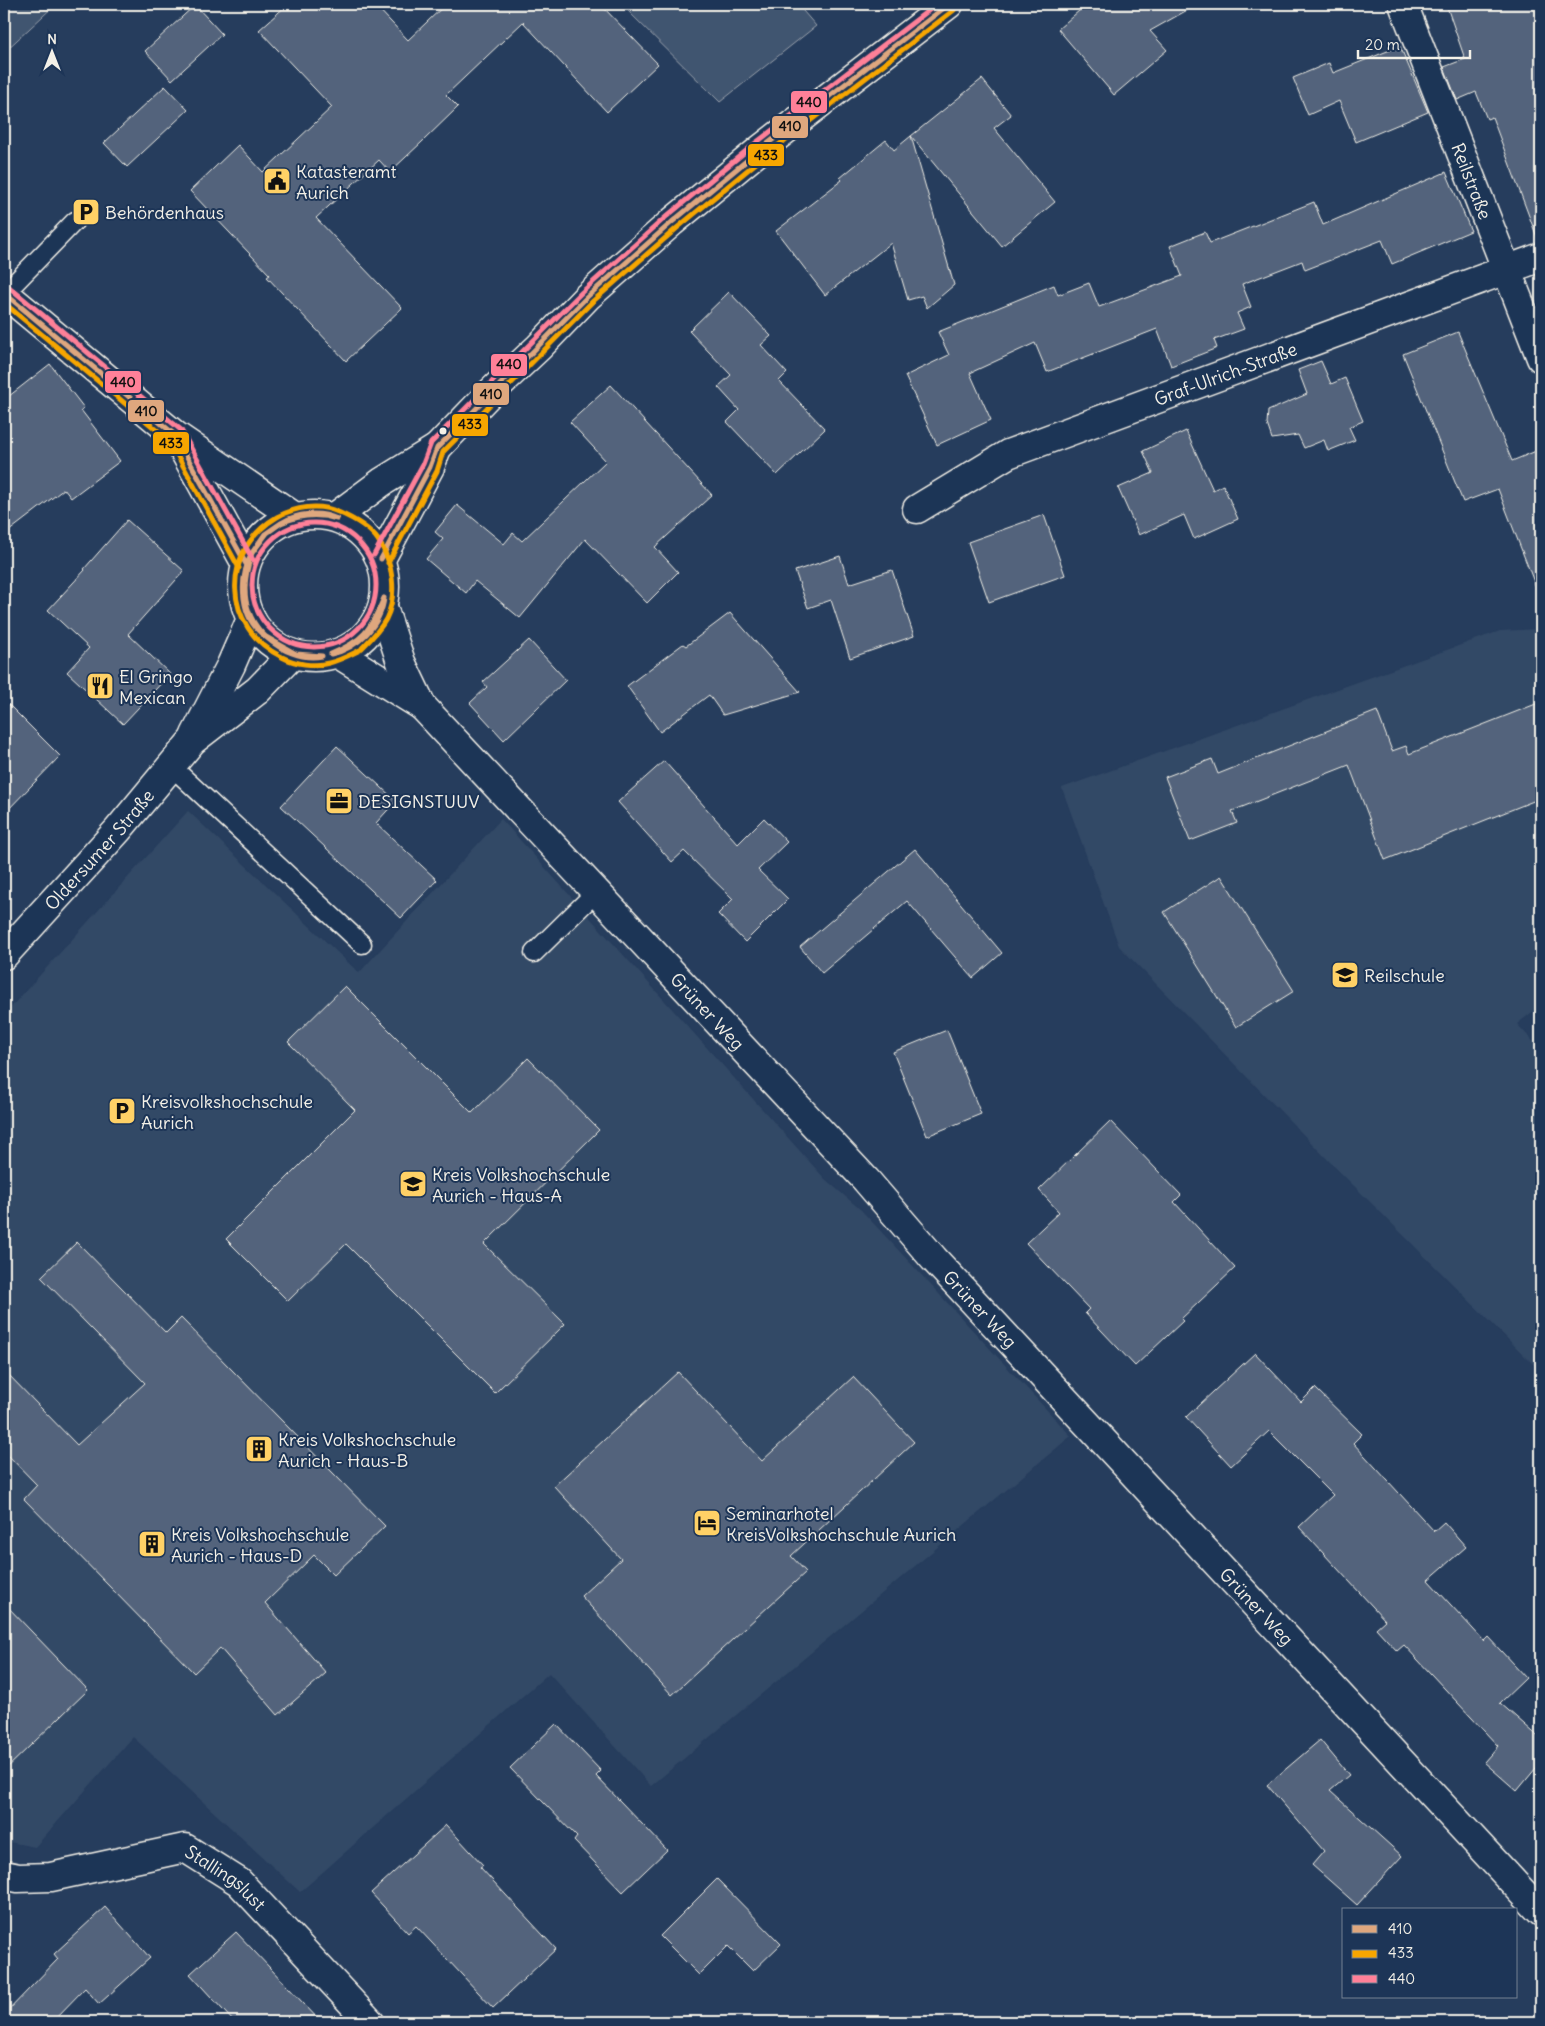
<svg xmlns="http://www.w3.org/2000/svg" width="1545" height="2026" font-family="Delius,sans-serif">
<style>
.built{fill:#334966}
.green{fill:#40546f;stroke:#9aa2ac}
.building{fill:#52647b;stroke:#f4f1e8}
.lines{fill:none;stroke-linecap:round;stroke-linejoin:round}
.service-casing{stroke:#f4f1e8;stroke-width:21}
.minor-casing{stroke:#f4f1e8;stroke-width:31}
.tertiary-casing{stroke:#f4f1e8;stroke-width:31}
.secondary-casing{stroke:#f4f1e8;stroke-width:31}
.service{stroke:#1d3557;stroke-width:18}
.minor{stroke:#1d3557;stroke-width:28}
.tertiary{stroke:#1d3557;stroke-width:28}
.secondary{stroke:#1d3557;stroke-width:28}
.bus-1-casing{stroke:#1d3557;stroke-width:9}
.bus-2-casing{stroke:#1d3557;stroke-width:9}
.bus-3-casing{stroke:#1d3557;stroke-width:9}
.bus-1{stroke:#dfa77e;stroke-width:5}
.bus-2{stroke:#f7a600;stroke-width:5}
.bus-3{stroke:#ff8098;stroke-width:5}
.bus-dot{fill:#f4f1e8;stroke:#1d3557;stroke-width:2}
.labels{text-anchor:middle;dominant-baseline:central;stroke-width:4;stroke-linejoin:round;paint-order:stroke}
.poi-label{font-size:18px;fill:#f4f1e8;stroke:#1d3557;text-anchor:start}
.street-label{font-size:18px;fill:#f4f1e8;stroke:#1d3557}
.line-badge{stroke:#1d3557;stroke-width:2}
.pale-badge-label{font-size:14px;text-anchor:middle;font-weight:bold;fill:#111}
</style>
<rect width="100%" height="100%" fill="#263d5d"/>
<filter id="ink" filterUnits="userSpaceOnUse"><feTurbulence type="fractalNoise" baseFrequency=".02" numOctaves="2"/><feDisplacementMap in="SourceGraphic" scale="10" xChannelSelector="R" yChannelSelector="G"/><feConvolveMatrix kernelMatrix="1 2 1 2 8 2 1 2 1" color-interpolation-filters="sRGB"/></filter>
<g filter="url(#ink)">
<!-- built -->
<path class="built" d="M 1541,629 L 1541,1005 L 1517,1024 L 1541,1050 L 1541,1372 L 1334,1166 L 1119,946 L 1062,788 L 1500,631 Z
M 188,811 L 359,973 L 501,819 L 825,1179 L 861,1210 L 1071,1436 L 651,1786 L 549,1673 L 300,1892 L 133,1737 L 35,1847 L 4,1841 L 4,1015 Z"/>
<!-- green -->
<path class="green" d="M 4,4 L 56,4 L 4,52 Z
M 621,4 L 797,4 L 816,26 L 720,102 Z"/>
<!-- building -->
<path class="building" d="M 288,4 L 374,4 L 408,40 L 446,4 L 600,4 L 658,64 L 607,112 L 523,22 L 446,95 L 458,107 L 422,142 L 390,172 L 379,160 L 316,218 L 402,308 L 346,361 L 267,277 L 270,275 L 190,191 L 238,145 L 263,172 L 332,107 L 259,30 Z
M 1087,4 L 1198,4 L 1150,31 L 1167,50 L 1114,95 L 1058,29 Z
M 1446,4 L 1541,4 L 1541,240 L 1538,240 L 1492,117 L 1487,119 L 1476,92 L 1457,100 L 1444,67 L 1465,59 Z
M 195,5 L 222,34 L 172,80 L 145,51 Z
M 1400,46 L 1428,112 L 1356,142 L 1339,101 L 1308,115 L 1293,78 L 1329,63 L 1333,73 Z
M 982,79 L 1011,115 L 994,128 L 1055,202 L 1002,246 L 911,136 Z
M 165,86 L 188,110 L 127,167 L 104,143 Z
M 911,136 L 954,285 L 927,308 L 922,296 L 908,300 L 891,243 L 825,295 L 776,231 L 842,180 L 840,178 L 886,140 L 894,150 Z
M 1446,172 L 1471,231 L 1392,264 L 1382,240 L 1305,270 L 1302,261 L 1242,284 L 1251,307 L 1237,313 L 1244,329 L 1214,340 L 1217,348 L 1171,366 L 1157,329 L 1047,372 L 1035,343 L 970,373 L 991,420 L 937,445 L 905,376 L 949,355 L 938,332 L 1054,285 L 1058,295 L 1089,283 L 1099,307 L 1182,276 L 1170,246 L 1205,232 L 1210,243 L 1314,202 L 1323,225 Z
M 729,292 L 771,336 L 761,345 L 787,373 L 779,381 L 825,429 L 777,475 L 727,422 L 739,410 L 718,387 L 731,375 L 689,331 Z
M 1458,332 L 1512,461 L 1541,449 L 1541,594 L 1539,595 L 1498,489 L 1463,502 L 1403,354 Z
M 1321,361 L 1331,384 L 1345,378 L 1363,421 L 1349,427 L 1355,440 L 1328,451 L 1324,440 L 1304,448 L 1298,435 L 1272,439 L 1267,424 L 1268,411 L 1307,394 L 1298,370 Z
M 50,364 L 84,408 L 81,410 L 120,461 L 71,498 L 64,489 L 4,535 L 4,400 Z
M 611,385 L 712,495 L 655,547 L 678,572 L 647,603 L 585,539 L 520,618 L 475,581 L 466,593 L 426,559 L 443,539 L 435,532 L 457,505 L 504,544 L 513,533 L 522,541 L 606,461 L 570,422 Z
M 1186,431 L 1213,490 L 1223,485 L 1238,519 L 1194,539 L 1184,515 L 1139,535 L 1118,488 L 1153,473 L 1143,451 Z
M 1044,515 L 1065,575 L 989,602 L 968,542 Z
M 127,520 L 184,571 L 128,634 L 170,674 L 123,724 L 67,672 L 89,648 L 48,610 L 85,570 L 84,569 Z
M 840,556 L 849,584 L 892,570 L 914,636 L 850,658 L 831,600 L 808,608 L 795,571 Z
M 730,613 L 800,692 L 723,715 L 709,695 L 660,732 L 627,686 L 683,644 L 686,646 Z
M 529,640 L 566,680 L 504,740 L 470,703 L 487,687 L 483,682 Z
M 4,700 L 60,756 L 4,814 Z
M 1541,702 L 1541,798 L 1385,860 L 1349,765 L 1232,811 L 1237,823 L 1190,841 L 1165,777 L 1212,759 L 1218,774 L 1377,711 L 1392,751 L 1406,746 L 1409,754 Z
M 337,746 L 396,801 L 376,823 L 437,880 L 401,918 L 281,806 Z
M 664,761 L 738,844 L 764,818 L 787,842 L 758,870 L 788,899 L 745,942 L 718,914 L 733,899 L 684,851 L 672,862 L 618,802 Z
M 915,849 L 1002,953 L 973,978 L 907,901 L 822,973 L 800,947 Z
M 1221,876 L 1294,991 L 1236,1027 L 1164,912 Z
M 345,986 L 472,1113 L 528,1058 L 599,1130 L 484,1244 L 565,1324 L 495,1393 L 346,1244 L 288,1301 L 226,1239 L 355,1110 L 288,1042 Z
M 947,1030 L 981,1114 L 927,1136 L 893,1052 Z
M 1110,1121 L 1181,1195 L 1174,1202 L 1235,1268 L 1181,1319 L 1183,1321 L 1135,1366 L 1085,1313 L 1089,1309 L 1026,1243 L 1059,1212 L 1039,1190 Z
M 77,1242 L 166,1333 L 181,1318 L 385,1526 L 334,1575 L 314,1555 L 265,1603 L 326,1673 L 278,1715 L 220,1648 L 194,1673 L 24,1499 L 37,1485 L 4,1451 L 4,1370 L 77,1445 L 145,1383 L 41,1277 Z
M 1255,1353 L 1301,1402 L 1315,1388 L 1362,1434 L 1353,1443 L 1434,1531 L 1444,1522 L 1466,1547 L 1428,1580 L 1484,1641 L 1488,1637 L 1526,1678 L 1500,1703 L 1541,1739 L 1541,1762 L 1517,1791 L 1484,1762 L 1498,1746 L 1404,1645 L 1397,1651 L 1376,1628 L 1385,1620 L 1299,1527 L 1333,1495 L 1269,1431 L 1231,1466 L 1186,1417 Z
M 678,1372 L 762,1461 L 853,1377 L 914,1442 L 791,1556 L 806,1572 L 672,1695 L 581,1596 L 621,1559 L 554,1486 Z
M 4,1603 L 88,1690 L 4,1771 Z
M 556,1724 L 601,1771 L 596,1776 L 667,1850 L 623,1892 L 574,1841 L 577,1837 L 510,1768 Z
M 1320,1740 L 1349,1775 L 1330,1791 L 1402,1856 L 1357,1905 L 1312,1865 L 1324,1851 L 1267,1785 Z
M 446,1825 L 483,1865 L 480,1867 L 556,1949 L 493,2008 L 416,1926 L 408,1933 L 371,1893 Z
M 717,1879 L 781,1944 L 753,1971 L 728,1946 L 699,1975 L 660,1936 Z
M 105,1907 L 150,1958 L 99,2004 L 85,1988 L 52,2022 L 4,2022 L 4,2015 L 58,1959 L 54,1954 Z
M 236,1932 L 321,2022 L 234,2022 L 190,1974 Z"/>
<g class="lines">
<defs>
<path id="service" d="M 5,293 L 75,221
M 171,766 L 362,944
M 534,953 L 596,892"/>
<g id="minor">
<path id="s1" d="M 1403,4 L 1541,358"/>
<path id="s2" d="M 917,509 L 1008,454 L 1541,257"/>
<path d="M 383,607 L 401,662 L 422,706"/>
<path id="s3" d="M 337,653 L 422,706 L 866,1180 L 934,1259 L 1541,1912"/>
<path id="s4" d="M 4,1875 L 18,1878 L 51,1877 L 185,1848 L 239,1882 L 370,2022"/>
</g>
<path id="tertiary" d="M 4,293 L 175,435 L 295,517
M 178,440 L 246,564"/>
<g id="secondary">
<circle cx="314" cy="586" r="71"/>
<path d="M 335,517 L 382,482 L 437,448 L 488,395 L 539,347 L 587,297 L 672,222 L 762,148 L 949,4"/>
<path d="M 381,559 L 430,467 L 437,448"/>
<path d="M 195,735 L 231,665 L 251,619"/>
<path id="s5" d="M 4,955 L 118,830 L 192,741 L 258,690 L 293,654"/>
</g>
</defs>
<!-- service casing -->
<use href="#service" class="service-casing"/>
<!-- minor casing -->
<use href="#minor" class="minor-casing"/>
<!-- tertiary casing -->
<use href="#tertiary" class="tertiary-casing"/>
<!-- secondary casing -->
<use href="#secondary" class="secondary-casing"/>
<!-- service -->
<use href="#service" class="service"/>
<!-- minor -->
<use href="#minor" class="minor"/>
<!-- tertiary -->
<use href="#tertiary" class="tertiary"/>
<!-- secondary -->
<use href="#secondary" class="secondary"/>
<defs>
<path id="bus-1" d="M 4,293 L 175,435 L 246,564
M 281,523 C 297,513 320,511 337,519
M 281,523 C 299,515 318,513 337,519
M 252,553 C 241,584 241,614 266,637
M 252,553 C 238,580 240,619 266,637
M 252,553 L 265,534 L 281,523
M 252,553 L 267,533 L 281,523
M 381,559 L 430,467 L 437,448 L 587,297 L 672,222 L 762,148 L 949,4
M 266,637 L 296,654 L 322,656
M 266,637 C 282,651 302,660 322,656
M 331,654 C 364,640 370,631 384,598
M 331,654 C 357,649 381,625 384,598"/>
<path id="bus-2" d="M 4,303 L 169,440 L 239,568
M 388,563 L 437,471 L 443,452 L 592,302 L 677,228 L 767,154 L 954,10
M 360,650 C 350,655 341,660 329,663 C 314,667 295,664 282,657 C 222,628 220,550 277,517 C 295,507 319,503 338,512 C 352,518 369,527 378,540 C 393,562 398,595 386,619 C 380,630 371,639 362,648"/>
<path id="bus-3" d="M 9,287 L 181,430 L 253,560
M252 585a62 62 0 1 1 124 0a62 62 0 1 1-124 0Z
M 374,555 L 423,464 L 431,443 L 582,292 L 667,216 L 757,142 L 937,4"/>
</defs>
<!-- bus-1 casing -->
<use href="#bus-1" class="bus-1-casing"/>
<!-- bus-2 casing -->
<use href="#bus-2" class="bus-2-casing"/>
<!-- bus-3 casing -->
<use href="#bus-3" class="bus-3-casing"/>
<!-- bus-1 -->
<use href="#bus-1" class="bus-1"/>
<!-- bus-2 -->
<use href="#bus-2" class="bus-2"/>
<!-- bus-3 -->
<use href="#bus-3" class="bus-3"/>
</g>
</g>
<!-- icons -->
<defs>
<symbol id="civic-square" viewBox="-11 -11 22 22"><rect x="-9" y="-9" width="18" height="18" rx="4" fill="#ffd166" stroke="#1d3557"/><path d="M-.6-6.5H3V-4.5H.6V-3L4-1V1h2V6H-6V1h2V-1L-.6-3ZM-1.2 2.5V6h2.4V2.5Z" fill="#111"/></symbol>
<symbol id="parking-square" viewBox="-11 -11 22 22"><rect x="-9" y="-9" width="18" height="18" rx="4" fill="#ffd166" stroke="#1d3557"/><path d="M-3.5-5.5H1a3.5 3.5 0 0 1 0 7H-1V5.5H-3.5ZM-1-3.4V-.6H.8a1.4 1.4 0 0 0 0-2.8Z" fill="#111"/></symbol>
<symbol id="restaurant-square" viewBox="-11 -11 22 22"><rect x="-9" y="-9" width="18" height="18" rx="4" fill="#ffd166" stroke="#1d3557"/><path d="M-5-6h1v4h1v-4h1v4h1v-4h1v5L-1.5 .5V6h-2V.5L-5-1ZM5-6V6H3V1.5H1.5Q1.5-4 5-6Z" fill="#111"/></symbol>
<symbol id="office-square" viewBox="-11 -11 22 22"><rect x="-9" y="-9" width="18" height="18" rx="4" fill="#ffd166" stroke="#1d3557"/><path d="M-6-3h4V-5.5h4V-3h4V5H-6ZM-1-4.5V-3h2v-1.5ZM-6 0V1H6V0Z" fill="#111"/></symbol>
<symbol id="school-square" viewBox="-11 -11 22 22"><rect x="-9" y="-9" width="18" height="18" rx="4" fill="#ffd166" stroke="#1d3557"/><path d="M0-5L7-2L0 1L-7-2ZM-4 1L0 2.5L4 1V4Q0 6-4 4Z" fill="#111"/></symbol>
<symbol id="university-square" viewBox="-11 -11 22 22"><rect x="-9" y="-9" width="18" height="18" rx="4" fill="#ffd166" stroke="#1d3557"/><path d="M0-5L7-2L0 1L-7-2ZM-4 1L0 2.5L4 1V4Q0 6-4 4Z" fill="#111"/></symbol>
<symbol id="building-square" viewBox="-11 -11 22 22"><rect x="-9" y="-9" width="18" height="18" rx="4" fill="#ffd166" stroke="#1d3557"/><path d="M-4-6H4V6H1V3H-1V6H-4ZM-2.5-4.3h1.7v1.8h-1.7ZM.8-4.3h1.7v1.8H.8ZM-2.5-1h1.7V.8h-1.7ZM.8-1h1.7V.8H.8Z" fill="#111"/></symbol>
<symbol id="hotel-square" viewBox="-11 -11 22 22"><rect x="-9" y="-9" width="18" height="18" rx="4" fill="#ffd166" stroke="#1d3557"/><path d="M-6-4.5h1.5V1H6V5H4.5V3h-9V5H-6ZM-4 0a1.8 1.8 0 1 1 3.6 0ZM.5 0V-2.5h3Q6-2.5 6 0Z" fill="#111"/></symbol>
</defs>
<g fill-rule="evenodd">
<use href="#civic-square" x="261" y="165" width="32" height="32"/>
<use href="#parking-square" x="70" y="196" width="32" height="32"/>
<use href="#restaurant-square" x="84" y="670" width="32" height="32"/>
<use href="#office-square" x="323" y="785" width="32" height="32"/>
<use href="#school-square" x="1329" y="959" width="32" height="32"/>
<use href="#parking-square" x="106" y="1095" width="32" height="32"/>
<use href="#university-square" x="397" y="1168" width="32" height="32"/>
<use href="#building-square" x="243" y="1433" width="32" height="32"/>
<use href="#hotel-square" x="691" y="1507" width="32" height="32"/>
<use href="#building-square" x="136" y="1528" width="32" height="32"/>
</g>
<!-- markers -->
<circle class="bus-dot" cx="443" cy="431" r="4.5"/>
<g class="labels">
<!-- poi labels -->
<g class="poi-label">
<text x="296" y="171">Katasteramt<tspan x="296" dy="21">Aurich</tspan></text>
<text x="105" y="212">Behördenhaus</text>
<text x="119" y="676">El Gringo<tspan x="119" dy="21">Mexican</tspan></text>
<text x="358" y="801">DESIGNSTUUV</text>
<text x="1364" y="975">Reilschule</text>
<text x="141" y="1101">Kreisvolkshochschule<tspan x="141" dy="21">Aurich</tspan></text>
<text x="432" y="1174">Kreis Volkshochschule<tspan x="432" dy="21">Aurich - Haus-A</tspan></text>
<text x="278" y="1439">Kreis Volkshochschule<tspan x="278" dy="21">Aurich - Haus-B</tspan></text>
<text x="726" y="1513">Seminarhotel<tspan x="726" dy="21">KreisVolkshochschule Aurich</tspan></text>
<text x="171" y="1534">Kreis Volkshochschule<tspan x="171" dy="21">Aurich - Haus-D</tspan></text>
</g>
<!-- street labels -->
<g class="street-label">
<text stroke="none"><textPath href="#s1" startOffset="190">Reilstraße</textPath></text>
<text stroke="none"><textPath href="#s2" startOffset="338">Graf-Ulrich-Straße</textPath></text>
<text stroke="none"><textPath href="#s5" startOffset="142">Oldersumer Straße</textPath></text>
<text stroke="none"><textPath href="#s3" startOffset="518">Grüner Weg</textPath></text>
<text stroke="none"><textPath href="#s3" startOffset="922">Grüner Weg</textPath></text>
<text stroke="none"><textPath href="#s3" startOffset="1328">Grüner Weg</textPath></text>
<text stroke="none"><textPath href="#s4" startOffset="235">Stallingslust</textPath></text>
</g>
</g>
<g class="line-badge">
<rect x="790" y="90" width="38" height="24" rx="5" fill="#ff8098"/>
<rect x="771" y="115" width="38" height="24" rx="5" fill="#dfa77e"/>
<rect x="747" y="143" width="38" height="24" rx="5" fill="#f7a600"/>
<rect x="490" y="353" width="38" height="24" rx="5" fill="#ff8098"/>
<rect x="104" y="370" width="38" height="24" rx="5" fill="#ff8098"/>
<rect x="472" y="382" width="38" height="24" rx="5" fill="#dfa77e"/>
<rect x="127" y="399" width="38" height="24" rx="5" fill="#dfa77e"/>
<rect x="451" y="413" width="38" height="24" rx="5" fill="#f7a600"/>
<rect x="152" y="431" width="38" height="24" rx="5" fill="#f7a600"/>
</g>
<g class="pale-badge-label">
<text x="809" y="107">440</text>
<text x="790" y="131">410</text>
<text x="766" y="160">433</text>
<text x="509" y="369">440</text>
<text x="123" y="387">440</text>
<text x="491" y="399">410</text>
<text x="146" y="416">410</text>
<text x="470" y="429">433</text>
<text x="171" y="448">433</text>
</g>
<!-- margin -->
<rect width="1545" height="2026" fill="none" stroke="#1d3557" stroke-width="20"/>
<rect x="10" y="10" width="1525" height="2006" fill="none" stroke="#f4f1e8" stroke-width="2" filter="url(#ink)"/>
<!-- legend -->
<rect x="1342" y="1908" width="175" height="90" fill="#1d3557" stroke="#738091"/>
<rect x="1352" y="1925" width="25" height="8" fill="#dfa77e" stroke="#738091"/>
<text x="1388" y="1934" font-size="15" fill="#f4f1e8">410</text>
<rect x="1352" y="1950" width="25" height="8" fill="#f7a600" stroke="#738091"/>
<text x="1388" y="1958" font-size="15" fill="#f4f1e8">433</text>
<rect x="1352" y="1975" width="25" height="8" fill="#ff8098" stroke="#738091"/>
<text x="1388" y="1984" font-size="15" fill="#f4f1e8">440</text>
<!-- north arrow -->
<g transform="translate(52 52)" stroke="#1d3557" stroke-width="4" paint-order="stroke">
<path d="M0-4L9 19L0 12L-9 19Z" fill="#f4f1e8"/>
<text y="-8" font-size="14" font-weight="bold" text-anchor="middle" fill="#f4f1e8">N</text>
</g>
<!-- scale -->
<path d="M1358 50v8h112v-8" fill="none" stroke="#f4f1e8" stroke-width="2.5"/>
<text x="1365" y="50" font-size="15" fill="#f4f1e8" stroke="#1d3557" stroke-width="4" paint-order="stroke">20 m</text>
</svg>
